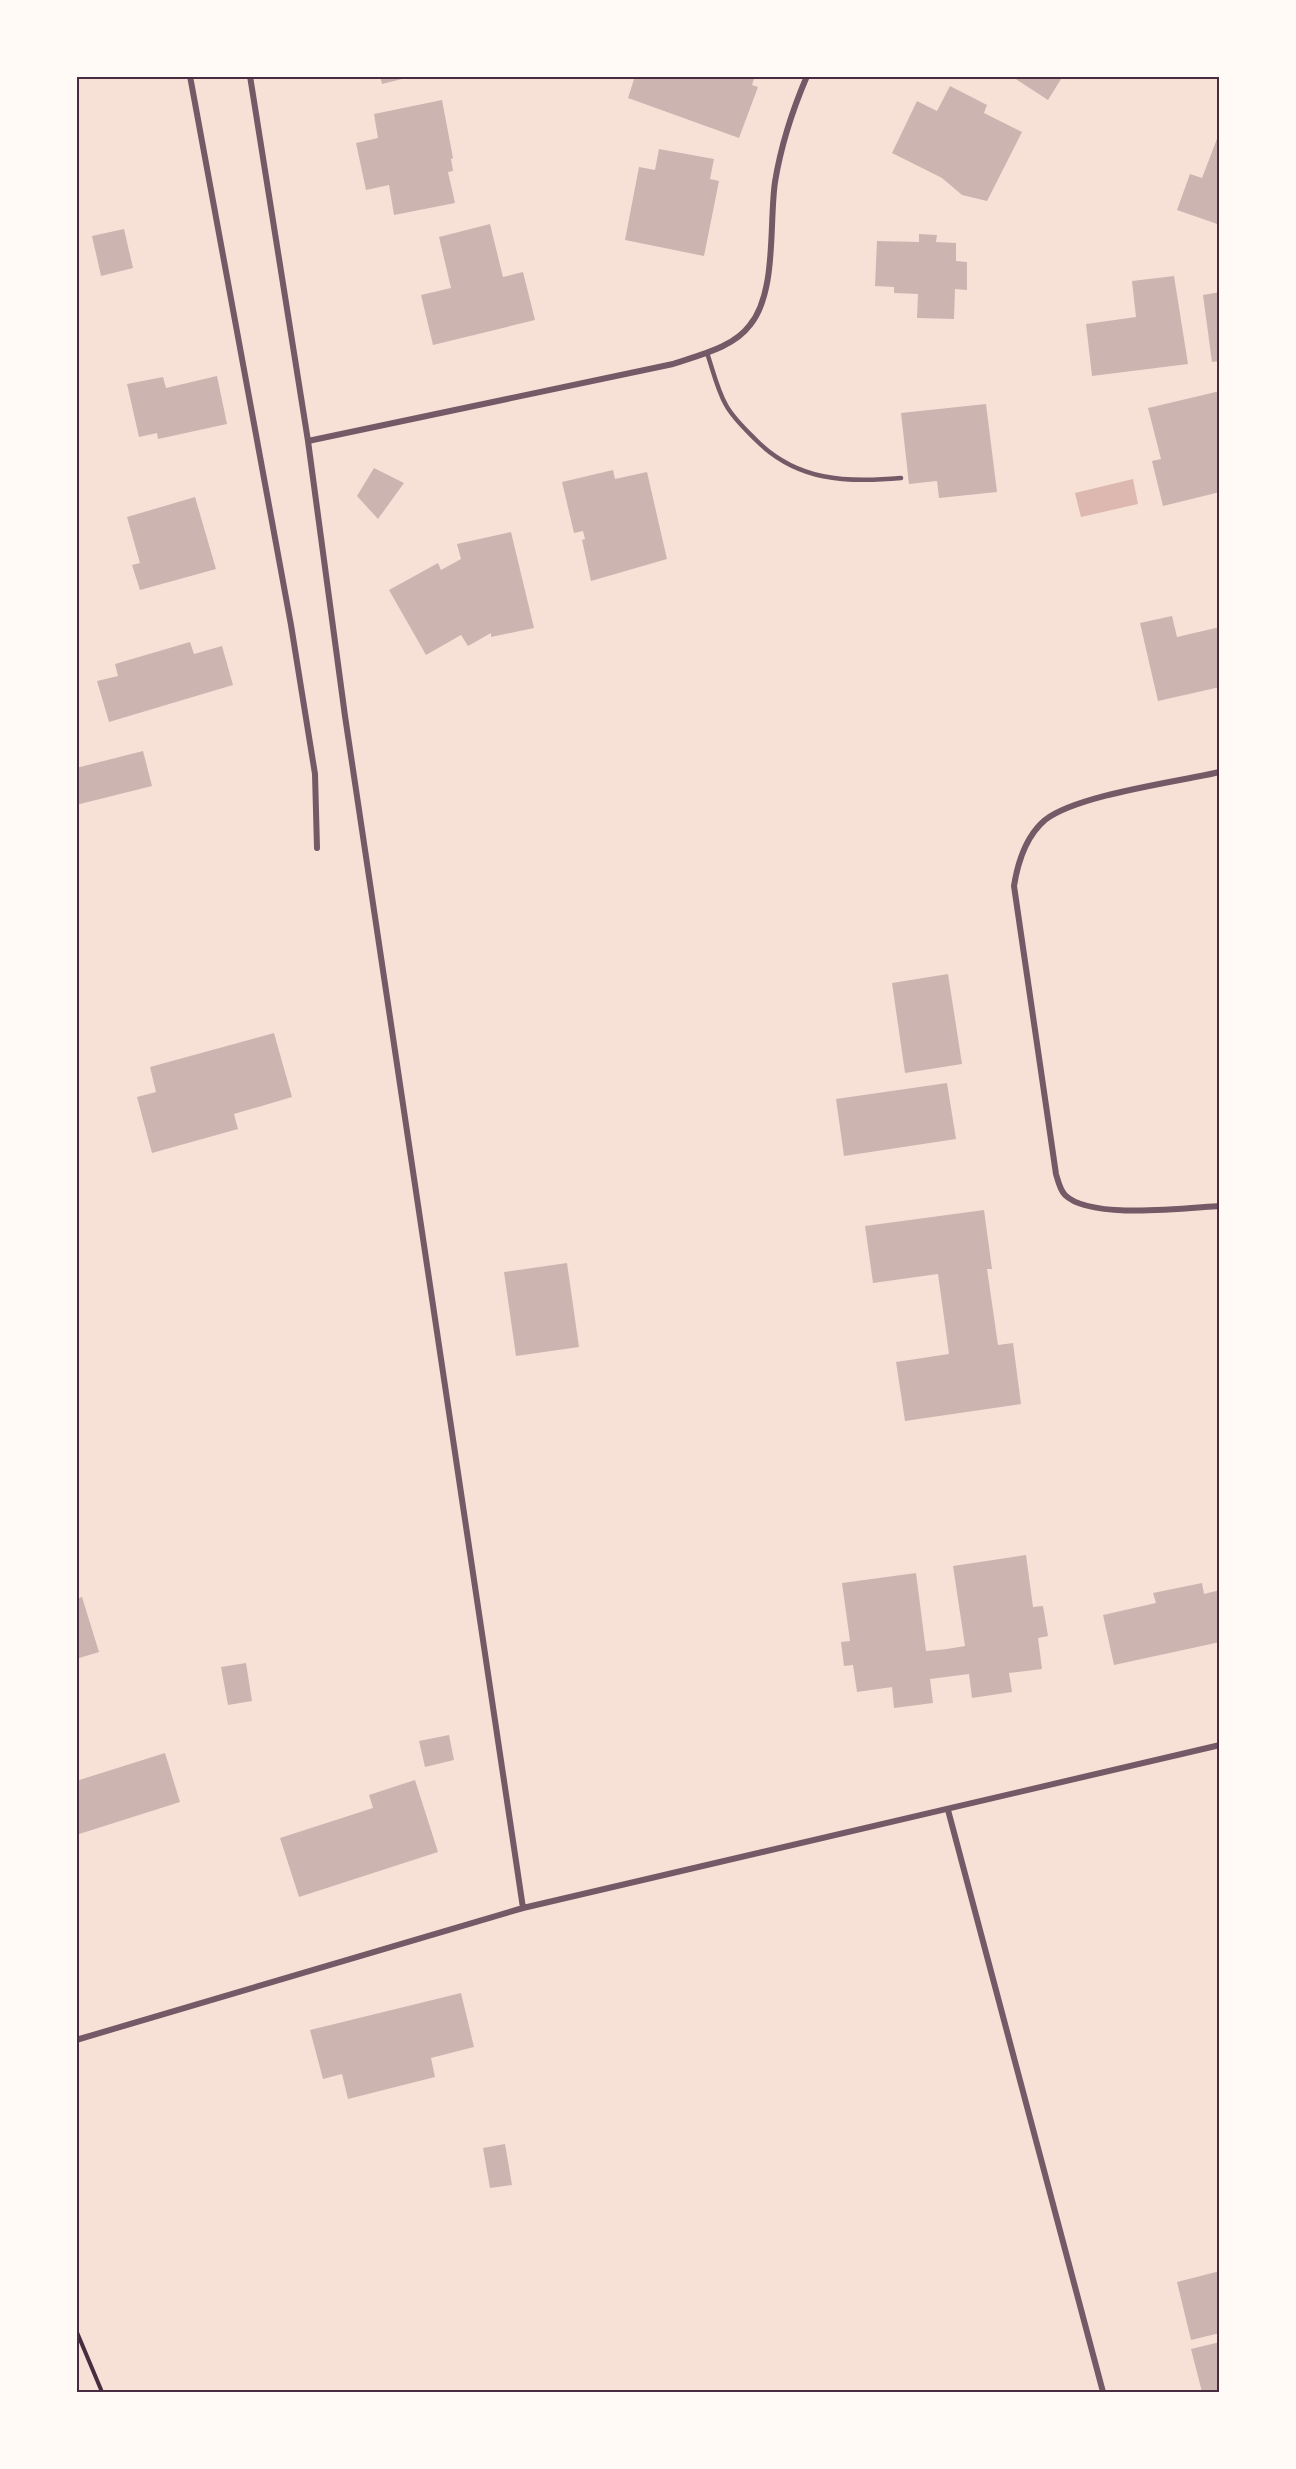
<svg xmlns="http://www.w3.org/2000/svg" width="1296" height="2469" font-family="Cabin,sans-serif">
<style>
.water{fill:#dcb8b0}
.building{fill:#ccb4b1}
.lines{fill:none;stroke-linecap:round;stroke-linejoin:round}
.path{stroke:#4a2c40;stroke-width:4}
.service{stroke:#755966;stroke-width:4.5}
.minor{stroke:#755966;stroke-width:6}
.neatline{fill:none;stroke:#4a2c40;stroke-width:2}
</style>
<rect width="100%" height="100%" fill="#f7e1d7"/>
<!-- water -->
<path class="water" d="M 1133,479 L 1138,504 L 1081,517 L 1075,493 Z"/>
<!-- building -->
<path class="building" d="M 380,76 L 410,76 L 410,77 L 382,84 Z
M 635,76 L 755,76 L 752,85 L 758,87 L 739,138 L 628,98 Z
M 1011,76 L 1063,76 L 1048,100 Z
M 950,86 L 987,105 L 984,113 L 1022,132 L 987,201 L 962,195 L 942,178 L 892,153 L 917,101 L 937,111 Z
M 442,100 L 453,158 L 451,159 L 453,171 L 448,172 L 455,203 L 394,215 L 389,185 L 366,190 L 356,143 L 378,138 L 374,114 Z
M 1220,131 L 1220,225 L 1177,210 L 1190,174 L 1202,178 Z
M 659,149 L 714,159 L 710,179 L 719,181 L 704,256 L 625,240 L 639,167 L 655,170 Z
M 490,224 L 503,277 L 523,272 L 535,320 L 433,345 L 421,295 L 451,288 L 439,237 Z
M 124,229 L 133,268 L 101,276 L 92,236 Z
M 919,234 L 937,235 L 936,242 L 956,243 L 956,261 L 967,262 L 967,290 L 955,289 L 954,319 L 917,318 L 918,294 L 894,293 L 894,287 L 875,286 L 877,241 L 919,242 Z
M 1174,276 L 1188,364 L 1092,376 L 1086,324 L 1136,317 L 1132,281 Z
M 1220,292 L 1220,361 L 1212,362 L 1203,295 Z
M 217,376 L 227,424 L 158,439 L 157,433 L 139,437 L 127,384 L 163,377 L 166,388 Z
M 1220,391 L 1220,492 L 1163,506 L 1152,461 L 1161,459 L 1148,408 Z
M 986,404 L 997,492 L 939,498 L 937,481 L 909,484 L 901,413 Z
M 374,468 L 404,483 L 378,519 L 357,496 Z
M 613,470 L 615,479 L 647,472 L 667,559 L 591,581 L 582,540 L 585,539 L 583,531 L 574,533 L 562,482 Z
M 195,497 L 216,569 L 140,590 L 132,565 L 140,563 L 127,517 Z
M 511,532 L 534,628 L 491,637 L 491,633 L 468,646 L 461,635 L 426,655 L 389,590 L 438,563 L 441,570 L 461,559 L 457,544 Z
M 1172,616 L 1177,637 L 1220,627 L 1220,687 L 1158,701 L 1140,623 Z
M 190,642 L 194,654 L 222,646 L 233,685 L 109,722 L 97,681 L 118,676 L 115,664 Z
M 143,751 L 152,786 L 76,805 L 76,768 Z
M 948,974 L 962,1064 L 905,1073 L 892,983 Z
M 274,1033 L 292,1097 L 234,1114 L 238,1129 L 152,1153 L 137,1097 L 156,1092 L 150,1067 Z
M 947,1083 L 956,1139 L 844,1156 L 836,1099 Z
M 984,1210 L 992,1269 L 987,1269 L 998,1345 L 1013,1343 L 1021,1404 L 905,1421 L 896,1362 L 949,1354 L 938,1274 L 873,1283 L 865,1226 Z
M 567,1263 L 579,1347 L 516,1356 L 504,1272 Z
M 1026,1555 L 1033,1607 L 1043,1606 L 1048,1636 L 1038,1638 L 1042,1669 L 1009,1673 L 1012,1692 L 972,1698 L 969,1674 L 930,1679 L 933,1703 L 894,1708 L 892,1687 L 857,1692 L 853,1665 L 844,1666 L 841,1642 L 850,1641 L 842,1583 L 916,1573 L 926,1651 L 947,1649 L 965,1646 L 953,1566 Z
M 1202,1583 L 1204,1594 L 1220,1590 L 1220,1642 L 1114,1665 L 1103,1615 L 1156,1603 L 1153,1593 Z
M 82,1597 L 99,1652 L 76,1659 L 76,1599 Z
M 246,1663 L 252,1701 L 228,1705 L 221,1667 Z
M 449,1735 L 454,1760 L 425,1767 L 419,1741 Z
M 165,1753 L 180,1802 L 76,1835 L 76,1781 Z
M 415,1780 L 438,1852 L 299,1897 L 280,1838 L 373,1808 L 369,1795 Z
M 461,1993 L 474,2047 L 431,2058 L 435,2077 L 348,2099 L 342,2074 L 323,2079 L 310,2030 Z
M 505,2144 L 512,2185 L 490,2188 L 483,2148 Z
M 1220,2271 L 1220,2333 L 1191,2340 L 1177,2282 Z
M 1220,2342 L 1220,2392 L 1202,2392 L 1191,2349 Z"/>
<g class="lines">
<!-- path -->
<path class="path" d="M 76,2330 L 102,2392"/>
<!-- service -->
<path class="service" d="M 707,353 C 713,370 717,389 726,405 C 733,418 745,429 756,440 C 797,481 846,483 901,478"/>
<!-- minor -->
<path class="minor" d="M 190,76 L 291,625 L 315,774 L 317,848
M 250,76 L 308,441 L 345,716 L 523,1908
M 308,441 L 673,364 C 699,355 733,348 750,325 C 777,292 769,223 775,182 C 781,145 792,111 807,76
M 1220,772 C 1176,782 1077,795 1045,820 C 1026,836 1018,861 1014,886 L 1056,1174 C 1058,1181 1060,1190 1065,1195 C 1090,1220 1185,1208 1220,1206
M 948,1810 L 1103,2392
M 76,2040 L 523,1908 L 1220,1745"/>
</g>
<!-- border -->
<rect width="1296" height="2469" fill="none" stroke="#fffaf5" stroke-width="156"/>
<rect x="78" y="78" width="1140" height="2313" class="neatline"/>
</svg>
